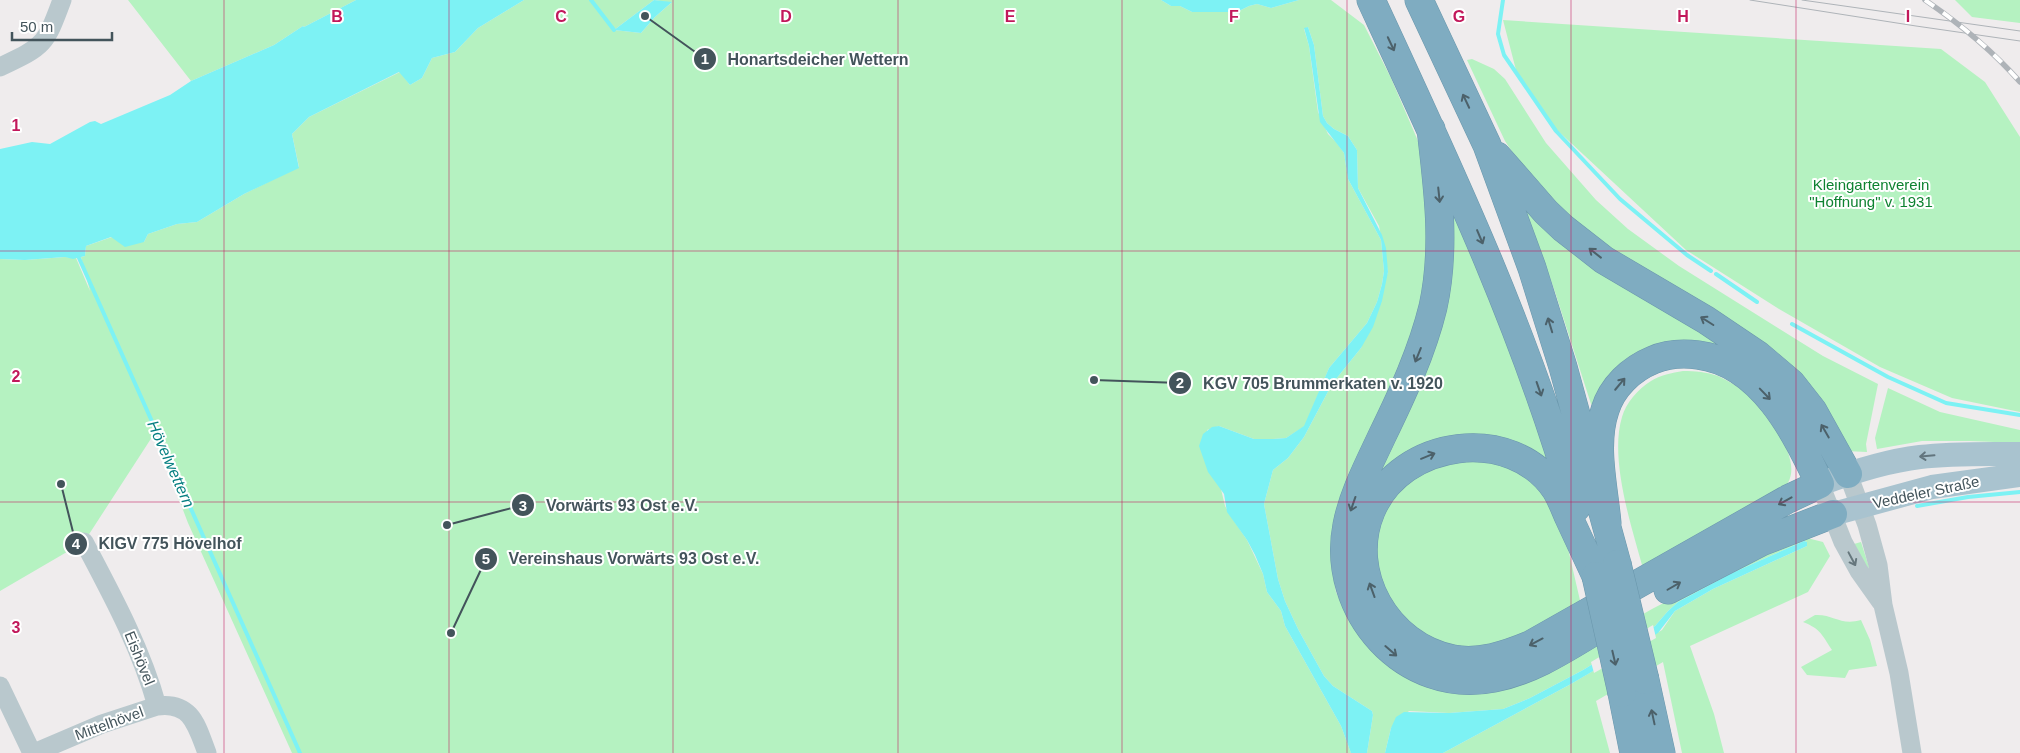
<svg xmlns="http://www.w3.org/2000/svg" width="2020" height="753" font-family="Arial,sans-serif">
<style>
.green{fill:#b5f2c1}
.water{fill:#7df2f4}
.pier{fill:#efeced}
.lines{fill:none;stroke-linecap:round;stroke-linejoin:round}
.stream{stroke:#7df2f4;stroke-width:4}
.highway-casing{stroke:#6a97ac;stroke-width:29}
.minor{stroke:#b9c8cd;stroke-width:19}
.major{stroke:#a9c3cf;stroke-width:24}
.highway{stroke:#7facc1;stroke-width:28}
.tram{stroke:#aeb3b8;stroke-width:1}
.rail-casing{stroke:#aeb3b8;stroke-width:5.5}
.rail{stroke:#fff;stroke-width:4;stroke-dasharray:11;stroke-linecap:butt}
.highway-bridge-casing{stroke:#6a97ac;stroke-width:29;stroke-linecap:butt}
.highway-bridge{stroke:#7facc1;stroke-width:28}
.oneway{stroke:#4c616a}
.oneway2{stroke:#62757e}
.oneway3{stroke:#66777d}
.grid{fill:none;stroke:#c2185b;stroke-width:1;stroke-opacity:0.55}
.labels{text-anchor:middle;dominant-baseline:central;stroke-width:4;stroke-linejoin:round;paint-order:stroke}
.park-label{font-size:15px;fill:#0e8231;stroke:#fff}
.street-label{font-size:15px;fill:#43545b;stroke:#fff}
.water-label{font-size:16px;font-style:italic;fill:#057f81;stroke:#fff}
.grid-label{font-size:16px;text-anchor:middle;font-weight:bold;fill:#c2185b;stroke:#fff;stroke-width:4;stroke-linejoin:round;paint-order:stroke}
.leader{fill:none;stroke:#43545b;stroke-width:2}
.callout-dot{fill:#43545b;stroke:#fff;stroke-width:2}
.mark-label{font-size:15px;text-anchor:middle;font-weight:bold;fill:#fff}
.callout-label{font-size:16px;text-anchor:middle;font-weight:bold;fill:#43545b;stroke:#fff;stroke-width:4;stroke-linejoin:round;paint-order:stroke}
</style>
<rect width="100%" height="100%" fill="#efeced"/>
<!-- green -->
<path class="green" d="M 128,0 L 356,0 L 304,27 L 303,26 L 274,45 L 191,81 Z
M 524,0 L 654,0 L 614,30 L 641,33 L 655,17 L 671,3 L 655,0 L 1161,0 L 1171,6 L 1180,6 L 1192,12 L 1237,12 L 1249,6 L 1257,4 L 1271,8 L 1299,0 L 1331,0 L 1364,25 L 1391,78 L 1421,148 L 1432,238 L 1414,336 L 1339,504 L 1331,535 L 1331,563 L 1336,592 L 1345,611 L 1360,636 L 1375,654 L 1392,669 L 1409,678 L 1580,650 L 1652,609 L 1731,568 L 1807,538 L 1823,542 L 1830,556 L 1808,592 L 1690,646 L 1714,714 L 1724,753 L 1682,753 L 1663,662 L 1596,701 L 1610,753 L 1443,753 L 1571,684 L 1662,630 L 1675,611 L 1713,589 L 1807,546 L 1807,542 L 1804,541 L 1732,573 L 1678,602 L 1668,611 L 1655,626 L 1583,670 L 1530,698 L 1503,709 L 1449,713 L 1409,711 L 1391,728 L 1385,753 L 1367,753 L 1373,715 L 1372,711 L 1333,686 L 1324,676 L 1298,629 L 1285,601 L 1278,579 L 1264,504 L 1273,470 L 1288,458 L 1304,437 L 1332,384 L 1361,348 L 1388,272 L 1379,226 L 1358,188 L 1357,150 L 1348,136 L 1334,129 L 1327,123 L 1323,116 L 1314,45 L 1308,27 L 1304,29 L 1309,46 L 1318,112 L 1328,134 L 1336,142 L 1344,153 L 1348,179 L 1381,240 L 1384,271 L 1382,284 L 1377,302 L 1367,323 L 1329,368 L 1305,426 L 1286,438 L 1273,439 L 1254,439 L 1219,426 L 1207,430 L 1225,506 L 1234,521 L 1247,540 L 1263,574 L 1267,592 L 1281,611 L 1285,626 L 1341,726 L 1351,753 L 292,753 L 188,523 L 154,434 L 84,542 L 0,591 L 0,259 L 25,260 L 65,257 L 76,258 L 90,291 L 81,257 L 85,256 L 86,246 L 112,237 L 144,242 L 148,234 L 177,224 L 197,222 L 244,194 L 299,167 L 292,134 L 309,117 L 400,72 L 410,85 L 422,78 L 432,58 L 455,52 L 478,28 Z
M 1955,0 L 2020,0 L 2020,23 L 1972,17 Z
M 1503,20 L 1941,49 L 1985,82 L 2020,137 L 2020,412 L 1952,398 L 1880,367 L 1779,309 L 1686,250 L 1556,129 L 1516,70 Z
M 1472,59 L 1494,69 L 1505,79 L 1546,143 L 1596,200 L 1628,229 L 1679,266 L 1823,356 L 1878,384 L 1866,444 L 1867,452 L 1845,451 L 1836,439 L 1594,242 L 1522,167 L 1505,141 L 1467,60 Z
M 1520,194 L 1726,349 L 1705,344 L 1594,407 L 1591,404 L 1555,292 Z
M 1453,204 L 1553,465 L 1487,438 L 1372,489 Z
M 1683,371 C 1695,371 1707,372 1718,376 C 1726,380 1734,384 1742,390 C 1761,404 1799,452 1790,478 C 1789,483 1784,487 1782,491 L 1644,572 C 1632,528 1609,460 1622,417 C 1626,403 1638,389 1651,381 C 1660,375 1672,373 1683,371 Z
M 1888,388 L 1940,412 L 2020,430 L 2020,443 L 1969,441 L 1922,441 L 1877,449 L 1875,438 Z
M 1484,456 L 1537,481 L 1560,514 L 1582,609 L 1527,639 L 1474,652 L 1414,635 L 1377,581 L 1374,529 L 1408,475 Z
M 1861,542 L 1869,567 L 1868,569 L 1854,544 Z
M 1815,615 C 1834,614 1840,626 1861,620 L 1870,640 L 1877,666 L 1849,670 L 1845,678 L 1807,675 L 1801,667 L 1832,650 C 1822,635 1821,629 1803,622 Z"/>
<!-- water -->
<path class="water" d="M 356,0 L 524,0 L 478,28 L 455,52 L 432,58 L 422,78 L 410,85 L 399,72 L 309,117 L 292,134 L 299,168 L 244,194 L 197,222 L 177,224 L 148,234 L 144,242 L 125,247 L 111,237 L 86,246 L 85,256 L 73,259 L 65,257 L 25,260 L 0,259 L 0,149 L 32,142 L 50,144 L 90,122 L 95,121 L 101,124 L 170,95 L 191,81 L 274,45 L 303,26 L 304,27 Z
M 654,0 L 672,2 L 655,17 L 641,33 L 614,30 Z
M 1161,0 L 1299,0 L 1271,8 L 1257,4 L 1249,6 L 1237,12 L 1192,12 L 1180,6 L 1171,6 Z
M 1308,27 L 1314,45 L 1323,116 L 1327,123 L 1334,129 L 1348,136 L 1357,150 L 1358,188 L 1382,235 L 1386,248 L 1388,272 L 1382,301 L 1373,327 L 1361,348 L 1332,384 L 1304,437 L 1288,458 L 1273,470 L 1264,504 L 1278,579 L 1285,601 L 1298,629 L 1324,676 L 1333,686 L 1372,711 L 1373,715 L 1367,753 L 1351,753 L 1341,726 L 1285,626 L 1281,611 L 1267,592 L 1263,574 L 1255,555 L 1247,540 L 1227,512 L 1224,494 L 1208,472 L 1199,446 L 1203,434 L 1212,427 L 1219,426 L 1254,439 L 1273,439 L 1286,438 L 1304,426 L 1329,368 L 1367,323 L 1377,302 L 1382,284 L 1384,271 L 1381,240 L 1348,179 L 1344,153 L 1320,122 L 1309,46 L 1304,28 Z
M 1804,541 L 1807,542 L 1807,546 L 1713,589 L 1675,611 L 1658,633 L 1571,684 L 1443,753 L 1385,753 L 1391,728 L 1396,717 L 1404,712 L 1449,713 L 1503,709 L 1530,698 L 1583,670 L 1655,626 L 1668,611 L 1678,602 L 1732,573 Z"/>
<!-- pier -->
<path class="pier" d="M 1653,625 L 1656,638 L 1594,673 L 1591,662 Z"/>
<g class="lines">
<!-- stream -->
<path class="stream" d="M 591,0 L 614,30
M 1503,0 L 1498,34 L 1504,55 L 1556,131 L 1620,199 L 1687,255 L 1711,271
M 79,258 L 300,753
M 1716,274 L 1757,302
M 1792,324 L 1888,377 L 1946,403 L 2020,415
M 1917,506 L 1968,497 L 2020,492"/>
<defs>
<path id="highway" d="M 1371,0 C 1448,166 1526,331 1576,508
M 1419,0 L 1487,145 L 1532,268 L 1563,367 L 1617,564
M 1431,129 C 1438,189 1446,248 1433,307 C 1422,352 1402,395 1382,436 C 1369,464 1353,494 1347,525 C 1330,611 1405,696 1494,678 C 1536,670 1572,644 1608,623
M 1497,156 L 1546,212 L 1563,228 L 1604,260 L 1706,320 L 1758,355 L 1791,383 L 1813,411 L 1848,474
M 1596,576 C 1587,557 1578,537 1569,518 C 1565,509 1561,498 1556,490 C 1512,424 1401,439 1371,511 C 1345,573 1387,646 1453,659 C 1479,664 1506,655 1530,645 L 1788,499 L 1820,484 C 1795,432 1762,363 1698,355 C 1683,353 1667,354 1653,360 C 1631,369 1612,387 1605,410 C 1593,445 1604,488 1607,523
M 1668,590 L 1761,542 L 1833,514
M 1645,680 L 1661,753
M 1622,693 L 1634,753"/>
</defs>
<!-- highway casing -->
<use href="#highway" class="highway-casing"/>
<!-- minor -->
<path class="minor" d="M 0,67 C 44,46 45,46 62,0
M 1848,474 L 1867,525 L 1878,565 L 1883,605 L 1899,673 L 1912,753
M 1820,484 L 1843,542 L 1859,571 L 1881,602
M 84,542 C 112,595 141,648 157,706 C 192,701 197,727 207,753
M 0,686 L 32,753
M 34,753 L 102,724 L 157,706"/>
<!-- major -->
<path class="major" d="M 1820,484 C 1852,472 1886,461 1920,457 C 1953,453 1987,454 2020,454
M 1833,514 L 1932,487 L 2020,475"/>
<!-- highway -->
<use href="#highway" class="highway"/>
<!-- tram -->
<path class="tram" d="M 1750,0 L 1916,26 L 2020,41
M 1802,0 L 2020,31"/>
<defs>
<path id="rail" d="M 1925,0 C 1960,24 1992,50 2020,82"/>
</defs>
<!-- rail casing -->
<use href="#rail" class="rail-casing"/>
<!-- rail -->
<use href="#rail" class="rail"/>
<defs>
<path id="highway-bridge" d="M 1617,564 L 1645,680
M 1596,576 L 1622,693"/>
</defs>
<!-- highway-bridge casing -->
<use href="#highway-bridge" class="highway-bridge-casing"/>
<!-- highway-bridge -->
<use href="#highway-bridge" class="highway-bridge"/>
</g>
<!-- one-way arrows -->
<defs><path id="oneway-shaft" d="M-6 0H5M1.5-3L5.5 0L1.5 3" fill="none" stroke-width="1.6" stroke-linecap="round" stroke-linejoin="round" transform="scale(1.25)"/></defs>
<g class="oneway">
<use href="#oneway-shaft" transform="translate(1391 44) rotate(65)"/>
<use href="#oneway-shaft" transform="translate(1466 101) rotate(-115)"/>
<use href="#oneway-shaft" transform="translate(1439 195) rotate(84)"/>
<use href="#oneway-shaft" transform="translate(1480 237) rotate(67)"/>
<use href="#oneway-shaft" transform="translate(1595 253) rotate(-142)"/>
<use href="#oneway-shaft" transform="translate(1707 321) rotate(-148)"/>
<use href="#oneway-shaft" transform="translate(1550 325) rotate(-107)"/>
<use href="#oneway-shaft" transform="translate(1418 355) rotate(112)"/>
<use href="#oneway-shaft" transform="translate(1620 384) rotate(-50)"/>
<use href="#oneway-shaft" transform="translate(1539 389) rotate(71)"/>
<use href="#oneway-shaft" transform="translate(1765 394) rotate(46)"/>
<use href="#oneway-shaft" transform="translate(1825 431) rotate(-120)"/>
<use href="#oneway-shaft" transform="translate(1428 456) rotate(-22)"/>
<use href="#oneway-shaft" transform="translate(1785 501) rotate(151)"/>
<use href="#oneway-shaft" transform="translate(1353 504) rotate(109)"/>
<use href="#oneway-shaft" transform="translate(1674 586) rotate(-30)"/>
<use href="#oneway-shaft" transform="translate(1372 590) rotate(-110)"/>
<use href="#oneway-shaft" transform="translate(1536 642) rotate(152)"/>
<use href="#oneway-shaft" transform="translate(1391 651) rotate(41)"/>
<use href="#oneway-shaft" transform="translate(1614 658) rotate(77)"/>
<use href="#oneway-shaft" transform="translate(1653 717) rotate(-102)"/>
</g>
<use class="oneway2" href="#oneway-shaft" transform="translate(1927 456) rotate(175)"/>
<use class="oneway3" href="#oneway-shaft" transform="translate(1852 559) rotate(62)"/>
<!-- grid -->
<path class="grid" d="M 224,0 L 224,753M 449,0 L 449,753M 673,0 L 673,753M 898,0 L 898,753M 1122,0 L 1122,753M 1347,0 L 1347,753M 1571,0 L 1571,753M 1796,0 L 1796,753M 0,251 L 2020,251M 0,502 L 2020,502"/>
<g class="labels">
<!-- park labels -->
<g class="park-label">
<text x="1871" y="184">Kleingartenverein<tspan x="1871" dy="17">"Hoffnung" v. 1931</tspan></text>
</g>
<!-- street labels -->
<g class="street-label">
<text transform="translate(1926 492) rotate(-12)">Veddeler Straße</text>
<text transform="translate(140 658) rotate(68)">Eishövel</text>
<text transform="translate(109 723) rotate(-20)">Mittelhövel</text>
</g>
<!-- water labels -->
<g class="water-label">
<text transform="translate(171 464) rotate(66)">Hövelwettern</text>
</g>
</g>
<g class="grid-label">
<text x="337" y="22">B</text>
<text x="561" y="22">C</text>
<text x="786" y="22">D</text>
<text x="1010" y="22">E</text>
<text x="1234" y="22">F</text>
<text x="1459" y="22">G</text>
<text x="1683" y="22">H</text>
<text x="1908" y="22">I</text>
<text x="16" y="131">1</text>
<text x="16" y="382">2</text>
<text x="16" y="633">3</text>
</g>
<!-- callouts -->
<path class="leader" d="M645 16L705 59M1094 380L1180 383M447 525L523 505M61 484L76 544M451 633L486 559"/>
<g class="callout-dot">
<circle cx="645" cy="16" r="5"/>
<circle cx="1094" cy="380" r="5"/>
<circle cx="447" cy="525" r="5"/>
<circle cx="61" cy="484" r="5"/>
<circle cx="451" cy="633" r="5"/>
<circle cx="705" cy="59" r="12"/>
<circle cx="1180" cy="383" r="12"/>
<circle cx="523" cy="505" r="12"/>
<circle cx="76" cy="544" r="12"/>
<circle cx="486" cy="559" r="12"/>
</g>
<g class="mark-label">
<text x="705" y="64">1</text>
<text x="1180" y="388">2</text>
<text x="523" y="511">3</text>
<text x="76" y="549">4</text>
<text x="486" y="564">5</text>
</g>
<g class="callout-label">
<text x="818" y="65">Honartsdeicher Wettern</text>
<text x="1323" y="389">KGV 705 Brummerkaten v. 1920</text>
<text x="622" y="511">Vorwärts 93 Ost e.V.</text>
<text x="170" y="549">KlGV 775 Hövelhof</text>
<text x="634" y="564">Vereinshaus Vorwärts 93 Ost e.V.</text>
</g>
<!-- scale -->
<path d="M12 32v8h100v-8" fill="none" stroke="#43545b" stroke-width="2.5"/>
<text x="20" y="32" font-size="15" fill="#43545b" stroke="#ffffff" stroke-width="4" paint-order="stroke">50 m</text>
</svg>
